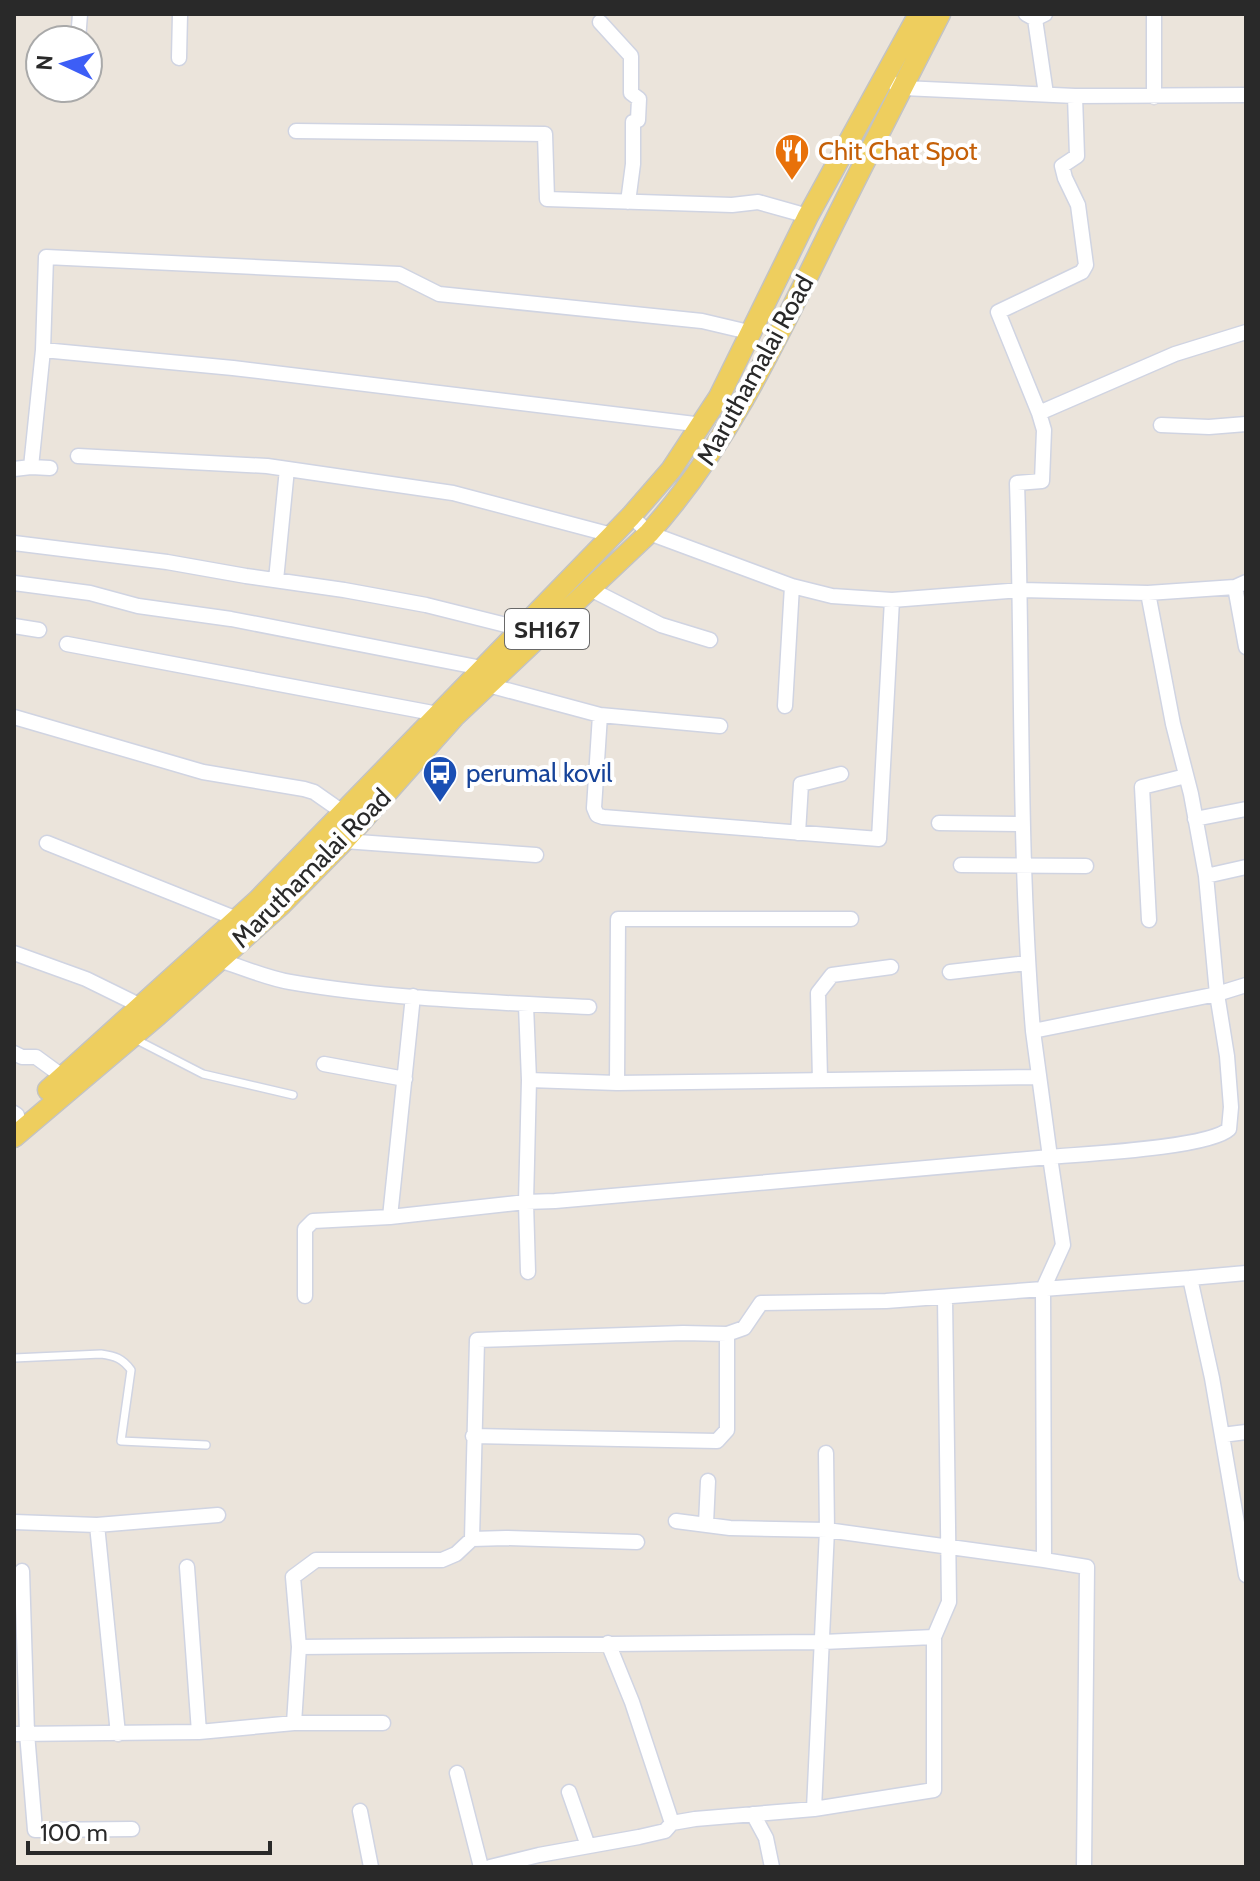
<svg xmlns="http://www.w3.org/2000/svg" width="1260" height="1881" font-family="Cabin,sans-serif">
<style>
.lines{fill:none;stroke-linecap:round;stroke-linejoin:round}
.service-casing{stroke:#d0d4e2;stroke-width:10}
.minor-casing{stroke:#d0d4e2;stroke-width:17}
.primary-casing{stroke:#c3c3c3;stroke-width:23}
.service{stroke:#fff;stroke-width:7}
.minor{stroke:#fff;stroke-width:14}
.primary{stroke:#eece5e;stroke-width:20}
.labels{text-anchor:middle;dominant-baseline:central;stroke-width:8;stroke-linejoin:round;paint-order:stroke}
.shield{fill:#fff;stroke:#696969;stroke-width:2}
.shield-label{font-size:24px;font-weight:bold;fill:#292929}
.food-label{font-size:26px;fill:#c56008;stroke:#fff;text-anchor:start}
.street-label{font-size:26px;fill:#292929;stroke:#fff}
.transit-label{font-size:26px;fill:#164399;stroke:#fff;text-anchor:start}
</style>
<rect width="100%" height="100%" fill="#ebe4db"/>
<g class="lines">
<defs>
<path id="service" d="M 133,1038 L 203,1074 L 293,1095
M 14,1358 L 101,1354 C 115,1356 122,1358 131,1370 L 121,1441 L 206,1445"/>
<path id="minor" d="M 1026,14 L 1035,19 L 1045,14
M 1035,19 L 1046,94
M 600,22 L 631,56 L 631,93 L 639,99 L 638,120 L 633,122 L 633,164 L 628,202
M 78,40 L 80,14
M 179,58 L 180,14
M 895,84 L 903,88 L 1075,96 L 1246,95
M 1075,96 L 1077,156 L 1062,166 L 1065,178 L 1078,205 L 1086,265 L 1082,272 L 998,312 L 1039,413 L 1044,430 L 1042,481 L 1017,483 C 1023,666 1018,849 1033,1031 L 1217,994 L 1246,985
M 1154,97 L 1154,14
M 296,131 L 545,134 L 547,199 L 732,205 L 758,202 L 808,216
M 43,350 L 46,257 L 399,274 L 439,294 L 702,321 L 753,333
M 1039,413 L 1175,354 L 1246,332
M 1161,425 L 1209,427 L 1246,424
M 78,456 L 267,466 L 453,493 L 612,535
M 31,467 L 50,468
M 14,469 L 31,467 L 43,350 L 233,368 L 703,425
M 631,516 L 649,533 L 792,586 L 832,596 L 892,600 L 1021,590 L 1148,593 L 1235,587 L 1246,582
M 14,543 L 167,562 L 246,576 L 344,590 L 426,605 L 522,629
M 276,580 L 287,469
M 14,583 L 90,593 L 138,606 L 231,619 L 482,668
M 1235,587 L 1246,647
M 590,589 L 661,625 L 710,640
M 1148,593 L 1173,724 L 1191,794 L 1206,876 L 1217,994 L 1227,1056 L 1231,1107 L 1229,1129 C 1209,1148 1083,1154 1050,1157 L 1063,1245 L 1043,1289 L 1190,1278 L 1212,1378 L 1246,1575
M 14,626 L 39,630
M 67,644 L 438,714
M 488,685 L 600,715 L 594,808 L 597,815 L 603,817 L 879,839 L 892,600
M 785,706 L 792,586
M 600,715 L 720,726
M 14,717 L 203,772 L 304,789 L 314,792 L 344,813
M 1195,819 L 1246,809
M 939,823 L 1023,824
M 798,833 L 801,784 L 841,774
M 344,841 L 536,855
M 47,843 L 237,919
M 961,865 L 1086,866
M 1206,876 L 1246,867
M 1149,920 L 1142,787 L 1186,776
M 14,953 L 86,979 L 141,1006
M 215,956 L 219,960 C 242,967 266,978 290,982 C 388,999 489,1002 589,1007
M 950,972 L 1027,963
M 413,996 L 390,1217 L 526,1202 L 528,1272
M 526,1005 L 529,1080 L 526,1202 L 555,1201 L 1050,1157 L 1033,1031
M 14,1053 L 22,1057 L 36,1057 L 62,1076
M 324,1064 L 405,1079
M 529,1080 L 617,1083 L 1039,1077
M 820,1080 L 818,993 L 832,975 L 891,967
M 617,1083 L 618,919 L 851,919
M 14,1113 L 17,1115
M 1190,1278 L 1246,1273
M 305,1296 L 305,1229 L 313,1221 L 390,1217
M 1222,1435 L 1246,1432
M 473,1436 L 717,1441 L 727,1430 L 727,1334
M 676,1521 L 730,1528 L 827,1530 L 1044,1560
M 14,1522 L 97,1525 L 218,1515
M 706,1524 L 708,1481
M 97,1525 L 118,1734
M 472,1539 L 477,1340 L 683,1333 L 727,1334 L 744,1328 L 761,1303 L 886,1301 L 1043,1289 L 1044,1560 L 1087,1567 L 1084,1867
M 187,1567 L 199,1732
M 22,1571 L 27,1733 L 35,1830 L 132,1829
M 608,1643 L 632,1702 L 672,1823 L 695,1819 L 814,1809 L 934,1790 L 934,1637
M 299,1647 L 293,1577 L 316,1560 L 442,1560 L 456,1554 L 472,1539 L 506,1538 L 637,1542
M 294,1723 L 383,1723
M 14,1734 L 199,1732 L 294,1723 L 299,1647 L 823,1642 L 934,1637 L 949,1602 L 945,1297
M 457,1773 L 481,1867
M 569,1792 L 588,1846
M 814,1809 L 827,1530 L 826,1453
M 360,1811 L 371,1867
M 753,1814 L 766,1838 L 772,1867
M 490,1867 L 539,1855 L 639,1837 L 665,1831 L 672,1823"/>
<path id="primary" d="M 48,1090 L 258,900 L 631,516 L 671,470 L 719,397 L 808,216 L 919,14
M 14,1137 L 158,1015 L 281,905 L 344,841 L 454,717 L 649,533 C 727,446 776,341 827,237 C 864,162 902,88 940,14"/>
</defs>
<!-- service casing -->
<use href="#service" class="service-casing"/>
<!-- minor casing -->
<use href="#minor" class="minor-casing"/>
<!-- primary casing -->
<use href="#primary" class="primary-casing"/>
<!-- service -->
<use href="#service" class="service"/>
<!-- minor -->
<use href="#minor" class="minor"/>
<!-- primary -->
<use href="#primary" class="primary"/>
</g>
<!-- icons -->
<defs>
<symbol id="restaurant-pin" viewBox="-11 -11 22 30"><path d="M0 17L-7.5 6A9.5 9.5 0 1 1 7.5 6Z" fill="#e8710a" stroke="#fff"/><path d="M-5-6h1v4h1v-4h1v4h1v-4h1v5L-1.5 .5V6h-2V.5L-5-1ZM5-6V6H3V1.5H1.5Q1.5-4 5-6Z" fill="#fff"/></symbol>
<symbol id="bus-pin" viewBox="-11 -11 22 30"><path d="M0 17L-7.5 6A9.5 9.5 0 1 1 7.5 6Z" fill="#1a4fb4" stroke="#fff"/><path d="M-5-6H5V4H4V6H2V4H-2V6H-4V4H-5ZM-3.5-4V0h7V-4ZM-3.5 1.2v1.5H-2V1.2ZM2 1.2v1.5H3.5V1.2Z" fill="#fff"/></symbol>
</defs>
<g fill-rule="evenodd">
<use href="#restaurant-pin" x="772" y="131" width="40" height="54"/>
<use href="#bus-pin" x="420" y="753" width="40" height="54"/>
</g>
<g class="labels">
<!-- shield labels -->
<rect class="shield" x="505" y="609" width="84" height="40" rx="6"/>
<g class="shield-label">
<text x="547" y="629">SH167</text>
</g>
<!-- food labels -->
<g class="food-label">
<text x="818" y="151">Chit Chat Spot</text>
</g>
<!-- street labels -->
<g class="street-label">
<text transform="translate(755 370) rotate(-61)">Maruthamalai Road</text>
<text transform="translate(311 868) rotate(-45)">Maruthamalai Road</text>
</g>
<!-- transit labels -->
<g class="transit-label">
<text x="466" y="773">perumal kovil</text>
</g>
</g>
<!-- border -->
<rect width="1260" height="1881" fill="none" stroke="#292929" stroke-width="32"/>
<!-- north arrow -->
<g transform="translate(64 64) rotate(274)"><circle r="38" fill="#ffffff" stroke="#a9a9a9" stroke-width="2"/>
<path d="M0-6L14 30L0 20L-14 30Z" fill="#3d5ef6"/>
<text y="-12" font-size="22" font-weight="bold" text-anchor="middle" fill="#292929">N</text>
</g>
<!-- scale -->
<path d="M28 1841v12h242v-12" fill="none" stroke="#292929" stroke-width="4"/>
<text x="40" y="1841" font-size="24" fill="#292929" stroke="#ffffff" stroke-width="6" paint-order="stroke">100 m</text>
</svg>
